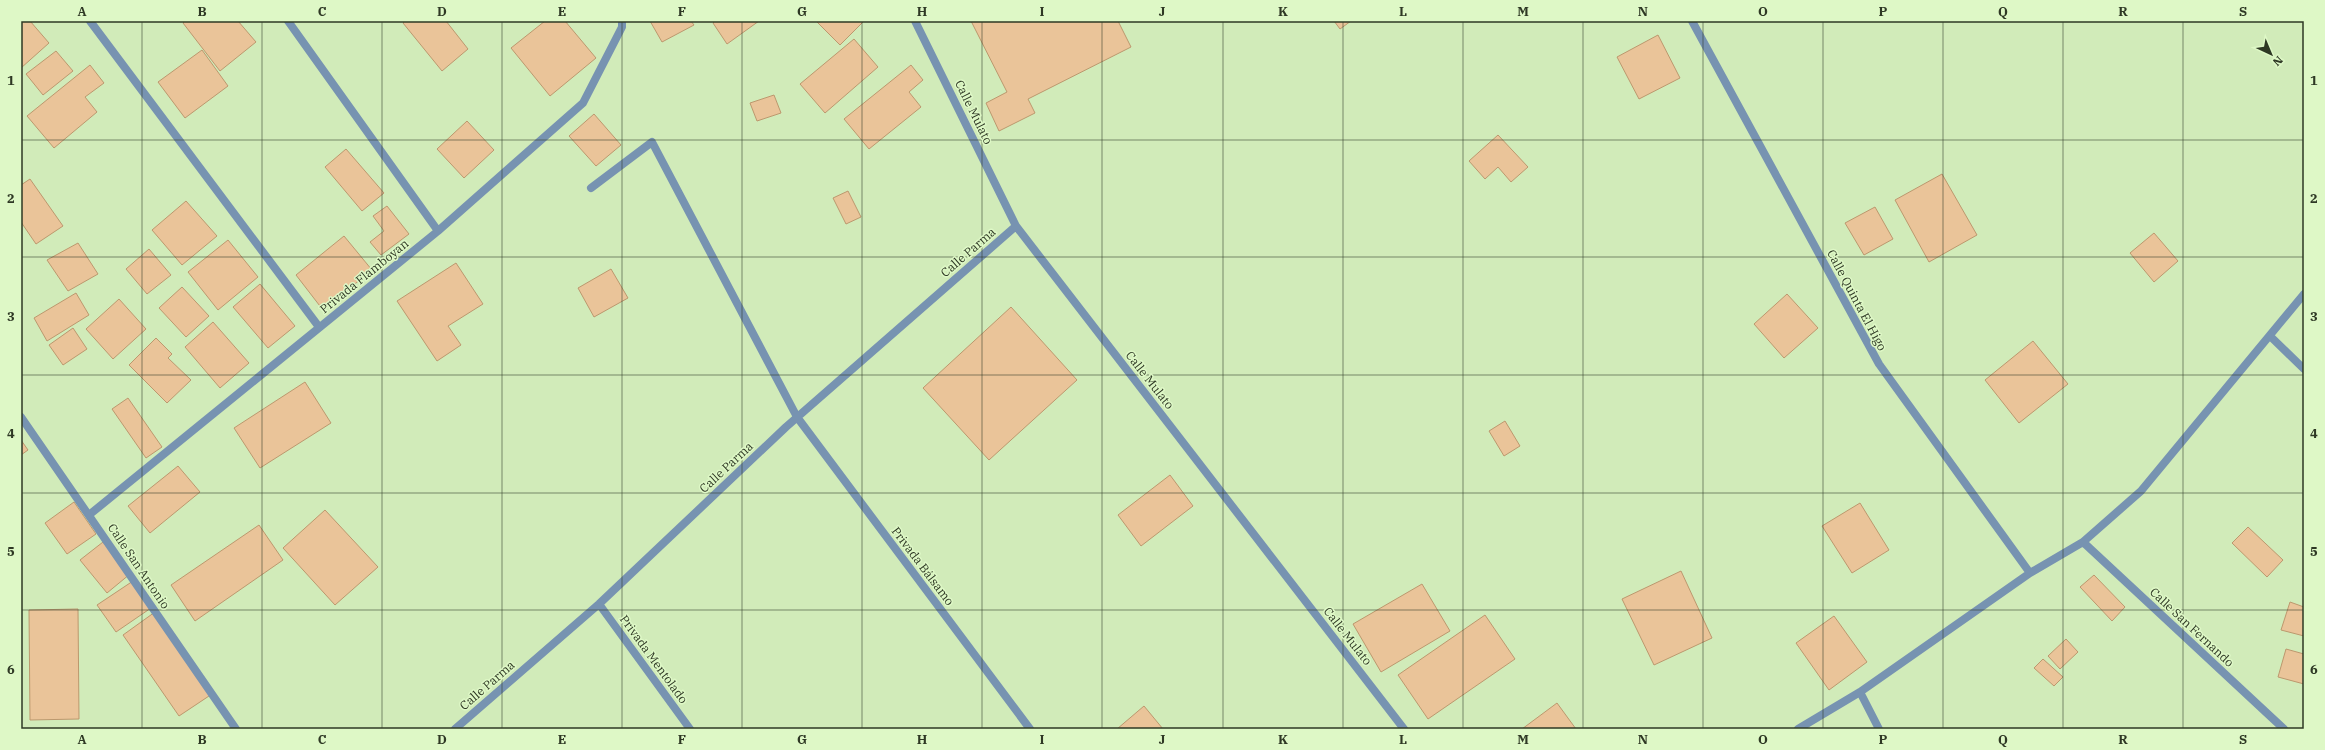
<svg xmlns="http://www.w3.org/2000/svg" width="2325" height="750" font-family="'IBM Plex Serif',serif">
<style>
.building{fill:#eac499;stroke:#bc986e}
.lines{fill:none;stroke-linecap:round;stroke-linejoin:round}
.service{stroke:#7793b1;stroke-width:8}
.minor{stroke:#7793b1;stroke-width:8}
.grid{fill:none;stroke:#2e3824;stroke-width:1;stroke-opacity:0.55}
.labels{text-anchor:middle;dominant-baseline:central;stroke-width:3;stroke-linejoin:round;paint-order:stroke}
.street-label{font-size:12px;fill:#2e3824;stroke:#def8c6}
.neatline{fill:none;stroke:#2e3824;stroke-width:1.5}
.grid-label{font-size:13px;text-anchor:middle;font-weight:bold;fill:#2e3824}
</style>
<rect width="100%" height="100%" fill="#d1ebb9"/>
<!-- building -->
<path class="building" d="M 21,21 L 30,21 L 49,43 L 21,68 Z
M 185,21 L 238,21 L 256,42 L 220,71 L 183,23 Z
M 405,21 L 446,21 L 468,49 L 442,71 L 403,23 Z
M 545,21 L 565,21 L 596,58 L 550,96 L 511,48 Z
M 650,21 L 691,21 L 694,25 L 662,42 Z
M 715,21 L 759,21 L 727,44 L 713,23 Z
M 816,21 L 864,21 L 840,45 Z
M 971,21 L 1118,21 L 1131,47 L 1028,99 L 1035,113 L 999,131 L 986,103 L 1007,92 Z
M 1334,21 L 1351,21 L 1340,29 Z
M 1658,35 L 1680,78 L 1639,99 L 1617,57 Z
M 854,39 L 878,67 L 825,113 L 800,84 Z
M 202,50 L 228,86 L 185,118 L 158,82 Z
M 56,51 L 73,71 L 43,95 L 26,74 Z
M 90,65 L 104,83 L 85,97 L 97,112 L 54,148 L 27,116 Z
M 911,65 L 923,80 L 909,92 L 921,107 L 869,149 L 844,119 Z
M 774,95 L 781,113 L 757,121 L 750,103 Z
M 594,114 L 621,145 L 596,166 L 569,136 Z
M 467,121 L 494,150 L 464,178 L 437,149 Z
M 1498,135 L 1528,167 L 1511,182 L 1498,167 L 1485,179 L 1469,161 Z
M 346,149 L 384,193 L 362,211 L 325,167 Z
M 1942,174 L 1977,235 L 1929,262 L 1895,200 Z
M 30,179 L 63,226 L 36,244 L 21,222 L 21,185 Z
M 848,191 L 861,217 L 846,224 L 833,198 Z
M 186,201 L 217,236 L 182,265 L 152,230 Z
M 387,206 L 409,234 L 381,255 L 370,242 L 384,231 L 373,216 Z
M 1875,207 L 1893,239 L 1864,255 L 1845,223 Z
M 2154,233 L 2178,261 L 2154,282 L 2130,253 Z
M 344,236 L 372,270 L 323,310 L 296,275 Z
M 228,240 L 258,277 L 218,310 L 188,272 Z
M 78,243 L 98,274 L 68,291 L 47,260 Z
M 149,249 L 171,275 L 147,294 L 126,269 Z
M 456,263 L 483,304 L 448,326 L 461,345 L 437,361 L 397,301 Z
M 611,269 L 628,298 L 594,317 L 578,288 Z
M 260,284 L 295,326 L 268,348 L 233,307 Z
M 182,287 L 209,316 L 186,337 L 159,308 Z
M 76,293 L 89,315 L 47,341 L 34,318 Z
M 1787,294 L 1818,328 L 1784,358 L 1754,324 Z
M 119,299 L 146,329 L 113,359 L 86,329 Z
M 1011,307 L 1077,380 L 989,460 L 923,388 Z
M 213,322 L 249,363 L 220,388 L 185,347 Z
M 73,328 L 87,349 L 63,365 L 49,345 Z
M 156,338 L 172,354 L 168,358 L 191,380 L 167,403 L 129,365 Z
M 2033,341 L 2068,384 L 2019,423 L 1985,380 Z
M 305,382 L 331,423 L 260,468 L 234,428 Z
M 128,398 L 162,447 L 146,458 L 112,409 Z
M 1505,421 L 1520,446 L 1504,456 L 1489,431 Z
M 21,440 L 28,450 L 21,455 Z
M 178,466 L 200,492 L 150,533 L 128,506 Z
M 1170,475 L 1193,506 L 1141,546 L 1118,515 Z
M 74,502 L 96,534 L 67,554 L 45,523 Z
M 1860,503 L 1889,550 L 1852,573 L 1822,526 Z
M 325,510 L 378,567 L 335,605 L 283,548 Z
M 259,525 L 283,560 L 195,621 L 171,585 Z
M 2248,527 L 2283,560 L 2267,577 L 2232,543 Z
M 103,542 L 130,574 L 107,593 L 80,560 Z
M 1681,571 L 1712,638 L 1654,665 L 1622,599 Z
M 2094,575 L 2125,607 L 2112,621 L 2080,587 Z
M 133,581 L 151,608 L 116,632 L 97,605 Z
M 1422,584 L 1450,631 L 1381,672 L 1353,624 Z
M 2290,602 L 2304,607 L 2304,636 L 2281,630 Z
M 78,609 L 79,719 L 30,720 L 29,610 Z
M 155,612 L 212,694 L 179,716 L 123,635 Z
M 1485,615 L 1515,659 L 1428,719 L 1398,675 Z
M 1834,616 L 1867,662 L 1829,690 L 1796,643 Z
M 2066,639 L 2078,652 L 2060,669 L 2048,656 Z
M 2286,649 L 2304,654 L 2304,684 L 2278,677 Z
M 2043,659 L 2063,677 L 2054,686 L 2034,668 Z
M 1557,703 L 1576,729 L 1522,729 Z
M 1144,706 L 1163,729 L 1117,729 Z"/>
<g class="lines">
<!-- service -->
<path class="service" d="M 591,188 L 652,142 L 797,417"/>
<!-- minor -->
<path class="minor" d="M 90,21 L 319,327
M 288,21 L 438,231
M 915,21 L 1016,226 L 1404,729
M 1692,21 L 1879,364 L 2030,573
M 2270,336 L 2304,369
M 21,417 L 236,729
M 797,417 L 1030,729
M 89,515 L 438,231 L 583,103 L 622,27 L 622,21
M 2083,542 L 2284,729
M 599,604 L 690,729
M 1860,692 L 1879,729
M 455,729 L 599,604 L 786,427 L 1016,226
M 1798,729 L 1860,692 L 2030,573 L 2083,542 L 2141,491 L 2304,294"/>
</g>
<!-- grid -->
<path class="grid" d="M 142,21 L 142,729M 262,21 L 262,729M 382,21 L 382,729M 502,21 L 502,729M 622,21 L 622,729M 742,21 L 742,729M 862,21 L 862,729M 982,21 L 982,729M 1102,21 L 1102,729M 1223,21 L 1223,729M 1343,21 L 1343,729M 1463,21 L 1463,729M 1583,21 L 1583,729M 1703,21 L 1703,729M 1823,21 L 1823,729M 1943,21 L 1943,729M 2063,21 L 2063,729M 2183,21 L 2183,729M 21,140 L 2304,140M 21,257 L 2304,257M 21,375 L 2304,375M 21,493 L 2304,493M 21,610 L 2304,610"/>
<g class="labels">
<!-- street labels -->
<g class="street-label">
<text transform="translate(974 112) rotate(64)">Calle Mulato</text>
<text transform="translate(968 252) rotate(-41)">Calle Parma</text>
<text transform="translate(364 276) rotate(-39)">Privada Flamboyan</text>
<text transform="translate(1857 300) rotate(62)">Calle Quinta El Higo</text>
<text transform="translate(1150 380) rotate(52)">Calle Mulato</text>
<text transform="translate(726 467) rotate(-43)">Calle Parma</text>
<text transform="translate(139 566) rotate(56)">Calle San Antonio</text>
<text transform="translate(923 566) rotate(53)">Privada Bálsamo</text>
<text transform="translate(2192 627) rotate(43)">Calle San Fernando</text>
<text transform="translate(1348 636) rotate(52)">Calle Mulato</text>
<text transform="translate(654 659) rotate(54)">Privada Mentolado</text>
<text transform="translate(487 685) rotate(-41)">Calle Parma</text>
</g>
</g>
<!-- border -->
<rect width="2325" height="750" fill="none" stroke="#def8c6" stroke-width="44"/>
<!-- north arrow -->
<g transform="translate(2271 54) rotate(136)" stroke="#def8c6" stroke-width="3" paint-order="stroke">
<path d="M0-3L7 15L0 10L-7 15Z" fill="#2e3824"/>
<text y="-6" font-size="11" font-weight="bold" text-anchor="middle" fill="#2e3824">N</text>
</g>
<rect x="22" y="22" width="2281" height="706" class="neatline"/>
<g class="grid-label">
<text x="82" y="16">A</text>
<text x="202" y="16">B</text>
<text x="322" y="16">C</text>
<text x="442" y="16">D</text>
<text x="562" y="16">E</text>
<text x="682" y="16">F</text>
<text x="802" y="16">G</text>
<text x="922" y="16">H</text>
<text x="1042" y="16">I</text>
<text x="1162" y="16">J</text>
<text x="1283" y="16">K</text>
<text x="1403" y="16">L</text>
<text x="1523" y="16">M</text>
<text x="1643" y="16">N</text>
<text x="1763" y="16">O</text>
<text x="1883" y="16">P</text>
<text x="2003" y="16">Q</text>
<text x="2123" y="16">R</text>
<text x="2243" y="16">S</text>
<text x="11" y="85">1</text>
<text x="2314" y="85">1</text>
<text x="11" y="203">2</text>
<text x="2314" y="203">2</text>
<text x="11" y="321">3</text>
<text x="2314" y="321">3</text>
<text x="11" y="438">4</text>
<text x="2314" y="438">4</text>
<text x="11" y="556">5</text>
<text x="2314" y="556">5</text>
<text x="11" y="674">6</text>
<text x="2314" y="674">6</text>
<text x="82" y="744">A</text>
<text x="202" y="744">B</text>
<text x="322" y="744">C</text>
<text x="442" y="744">D</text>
<text x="562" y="744">E</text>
<text x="682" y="744">F</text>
<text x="802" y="744">G</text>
<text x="922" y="744">H</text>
<text x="1042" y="744">I</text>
<text x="1162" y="744">J</text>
<text x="1283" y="744">K</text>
<text x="1403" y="744">L</text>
<text x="1523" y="744">M</text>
<text x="1643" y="744">N</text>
<text x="1763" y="744">O</text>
<text x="1883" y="744">P</text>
<text x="2003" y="744">Q</text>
<text x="2123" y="744">R</text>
<text x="2243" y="744">S</text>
</g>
</svg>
